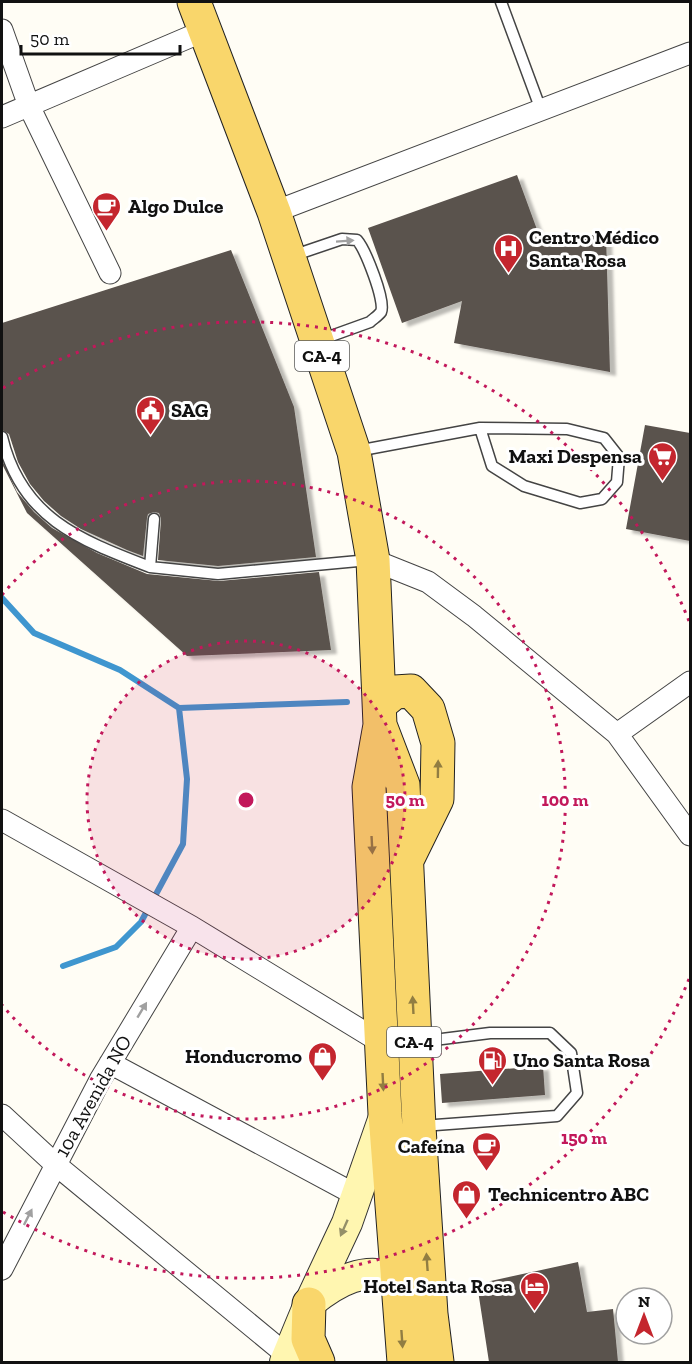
<svg xmlns="http://www.w3.org/2000/svg" width="692" height="1364" font-family="'Zilla Slab',serif">
<style>
.lines{fill:none;stroke-linecap:round;stroke-linejoin:round}
.stream{stroke:#3f96cf;stroke-width:6}
.building{fill:#5a524d;filter:url(#shadow)}
.lane-casing{stroke:#444;stroke-width:13}
.street-casing{stroke:#444;stroke-width:23}
.secondary-casing{stroke:#333;stroke-width:32}
.primary-casing{stroke:#222;stroke-width:35}
.lane{stroke:#fff;stroke-width:10}
.street{stroke:#fff;stroke-width:21}
.secondary{stroke:#fff6b0;stroke-width:30}
.primary{stroke:#f9d66b;stroke-width:33}
.oneway{fill:#a0a0a0}
.oneway2{fill:#917d42}
.oneway3{fill:#948f68}
.ring{fill:none;stroke:#c2185b;stroke-width:3;stroke-dasharray:3 6}
.labels{text-anchor:middle;dominant-baseline:central;stroke-width:6;stroke-linejoin:round;paint-order:stroke}
.shield{fill:#fff;stroke:#585858;stroke-width:1.5}
.shield-label{font-size:18px;font-weight:bold;fill:#111}
.poi-label{font-size:20px;font-weight:bold;fill:#111;stroke:#fff;text-anchor:start}
.street-label{font-size:20px;fill:#111;stroke:#fff}
.centre{fill:#c2185b;stroke:#fff;stroke-width:3}
.ring-label{font-size:18px;text-anchor:middle;font-weight:bold;fill:#c2185b;stroke:#fff;stroke-width:6;stroke-linejoin:round;paint-order:stroke}
</style>
<defs>
<filter id="shadow"><feDropShadow dx="6" dy="4" stdDeviation="1.5" flood-color="#0004"/></filter>
</defs>
<rect width="100%" height="100%" fill="#fffdf5"/>
<g class="lines">
<!-- stream -->
<path class="stream" d="M 2,598 L 34,633 L 120,670 L 179,708 L 347,702
M 63,966 L 116,947 L 141,922 L 183,844 L 187,779 L 179,708"/>
</g>
<!-- building -->
<path class="building" d="M 517,175 L 539,235 L 606,235 L 610,372 L 454,343 L 462,301 L 402,323 L 368,228 Z
M 231,250 L 294,407 L 316,557 L 218,566 L 158,560 L 161,519 L 159,513 L 154,512 L 148,514 L 147,518 L 143,556 L 127,550 L 81,529 L 61,516 L 44,501 L 30,484 L 18,462 L 9,434 L 2,430 L 2,323 Z
M 645,425 L 690,433 L 690,541 L 626,529 Z
M 2,460 L 17,492 L 34,512 L 52,528 L 97,553 L 147,574 L 219,581 L 319,572 L 331,650 L 187,656 L 27,513 L 2,464 Z
M 543,1066 L 545,1095 L 442,1103 L 440,1074 Z
M 578,1262 L 587,1312 L 613,1309 L 618,1362 L 489,1362 L 477,1284 Z"/>
<g class="lines">
<defs>
<path id="lane" d="M 501,2 L 541,110
M 292,256 L 342,239 L 357,240 C 365,249 386,301 381,312 C 378,316 373,319 370,322 L 320,340
M 2,437 C 21,518 80,540 150,567
M 357,451 L 480,428 L 567,429 L 604,438 L 619,457 L 617,482 L 602,499 L 580,503 L 524,486 L 492,466 L 480,428
M 154,519 L 150,567 L 218,574 L 369,560
M 418,1042 L 490,1033 L 550,1033 L 571,1053 L 577,1093 L 557,1116 L 422,1126"/>
<path id="street" d="M 2,30 L 29,106 L 110,273
M 2,117 L 206,30
M 274,212 L 690,53
M 373,560 L 428,582 L 474,616 L 617,734 L 690,835
M 617,734 L 690,682
M 2,820 L 192,927 L 382,1043
M 110,1063 L 356,1195
M 2,1115 L 55,1164 L 288,1356
M 2,1269 L 100,1080 L 192,927"/>
<path id="secondary" d="M 311,1302 C 336,1282 366,1264 398,1280 C 405,1283 411,1290 417,1295
M 285,1362 L 309,1304 L 347,1223 L 385,1114"/>
<path id="primary" d="M 194,2 L 274,212 L 354,452 L 373,560 L 380,725 L 369,787 L 385,1114 L 404,1362
M 380,704 L 395,692 L 411,691 L 428,709 L 438,743 L 437,799 L 407,860
M 380,725 L 403,785 L 419,1127 L 431,1314 L 437,1362
M 309,1304 L 308,1339 L 318,1362"/>
</defs>
<!-- lane casing -->
<use href="#lane" class="lane-casing"/>
<!-- street casing -->
<use href="#street" class="street-casing"/>
<!-- secondary casing -->
<use href="#secondary" class="secondary-casing"/>
<!-- primary casing -->
<use href="#primary" class="primary-casing"/>
<!-- lane -->
<use href="#lane" class="lane"/>
<!-- street -->
<use href="#street" class="street"/>
<!-- secondary -->
<use href="#secondary" class="secondary"/>
<!-- primary -->
<use href="#primary" class="primary"/>
</g>
<!-- one-way arrows -->
<defs><path id="oneway-solid" d="M-6-.8H1V-3.2L6.5 0L1 3.2V.8H-6Z" transform="scale(1.5)"/></defs>
<g class="oneway">
<use href="#oneway-solid" transform="translate(345 241) rotate(-4)"/>
<use href="#oneway-solid" transform="translate(142 1010) rotate(-59)"/>
<use href="#oneway-solid" transform="translate(28 1217) rotate(-63)"/>
</g>
<g class="oneway2">
<use href="#oneway-solid" transform="translate(438 769) rotate(-89)"/>
<use href="#oneway-solid" transform="translate(372 845) rotate(87)"/>
<use href="#oneway-solid" transform="translate(413 1005) rotate(-93)"/>
<use href="#oneway-solid" transform="translate(383 1082) rotate(87)"/>
<use href="#oneway-solid" transform="translate(427 1262) rotate(-94)"/>
<use href="#oneway-solid" transform="translate(402 1339) rotate(86)"/>
</g>
<use class="oneway3" href="#oneway-solid" transform="translate(344 1228) rotate(114)"/>
<!-- distance rings -->
<circle cx="246" cy="800" r="159" fill="#c2185b" fill-opacity=".12"/>
<g class="ring">
<circle cx="246" cy="800" r="159"/>
<path d="M2 595A319 319 0 1 1 2 1005"/>
<path d="M689 979A478 478 0 0 1 3 1212M3 388A478 478 0 0 1 689 621"/>
</g>
<!-- icons -->
<defs>
<symbol id="cafe-pin" viewBox="-11 -11 22 30"><path d="M0 17L-7.5 6A9.5 9.5 0 1 1 7.5 6Z" fill="#c4262e" stroke="#fff"/><path d="M-5.5-4.5H6V0H3Q3 3.5 0 3.5H-2.5Q-5.5 3.5-5.5 0ZM3-3.2v2h1.7v-2ZM-6 4.5H4V6H-6Z" fill="#fff"/></symbol>
<symbol id="hospital-pin" viewBox="-11 -11 22 30"><path d="M0 17L-7.5 6A9.5 9.5 0 1 1 7.5 6Z" fill="#c4262e" stroke="#fff"/><path d="M-5-5h3v3.5h4V-5h3V5h-3V1.5h-4V5h-3Z" fill="#fff"/></symbol>
<symbol id="civic-pin" viewBox="-11 -11 22 30"><path d="M0 17L-7.5 6A9.5 9.5 0 1 1 7.5 6Z" fill="#c4262e" stroke="#fff"/><path d="M-.6-6.5H3V-4.5H.6V-3L4-1V1h2V6H-6V1h2V-1L-.6-3ZM-1.2 2.5V6h2.4V2.5Z" fill="#fff"/></symbol>
<symbol id="supermarket-pin" viewBox="-11 -11 22 30"><path d="M0 17L-7.5 6A9.5 9.5 0 1 1 7.5 6Z" fill="#c4262e" stroke="#fff"/><path d="M-6-5.5h2.5l.6 2H6L4.5 2H-2.5L-4.4-4H-6ZM-1.5 3.2a1.3 1.3 0 1 0 .1 0ZM3 3.2a1.3 1.3 0 1 0 .1 0Z" fill="#fff"/></symbol>
<symbol id="shop-pin" viewBox="-11 -11 22 30"><path d="M0 17L-7.5 6A9.5 9.5 0 1 1 7.5 6Z" fill="#c4262e" stroke="#fff"/><path d="M-5-2.5h2.3a2.7 3.5 0 0 1 5.4 0H5L5.5 6h-11ZM-1.5-2.5h3a1.5 2.3 0 0 0-3 0Z" fill="#fff"/></symbol>
<symbol id="fuel-pin" viewBox="-11 -11 22 30"><path d="M0 17L-7.5 6A9.5 9.5 0 1 1 7.5 6Z" fill="#c4262e" stroke="#fff"/><path d="M-5.5-6h7V0h2V4h1.3V-2.5L3-4.5l.8-.8L6-3V5H2.5V1h-1V6h-7ZM-4.2-4.7v3.2H.2V-4.7Z" fill="#fff"/></symbol>
<symbol id="hotel-pin" viewBox="-11 -11 22 30"><path d="M0 17L-7.5 6A9.5 9.5 0 1 1 7.5 6Z" fill="#c4262e" stroke="#fff"/><path d="M-6-4.5h1.5V1H6V5H4.5V3h-9V5H-6ZM-4 0a1.8 1.8 0 1 1 3.6 0ZM.5 0V-2.5h3Q6-2.5 6 0Z" fill="#fff"/></symbol>
</defs>
<g fill-rule="evenodd">
<use href="#cafe-pin" x="90" y="190" width="33" height="45"/>
<use href="#hospital-pin" x="492" y="232" width="33" height="45"/>
<use href="#civic-pin" x="134" y="394" width="33" height="45"/>
<use href="#supermarket-pin" x="646" y="440" width="33" height="45"/>
<use href="#shop-pin" x="306" y="1040" width="33" height="45"/>
<use href="#fuel-pin" x="476" y="1044" width="33" height="45"/>
<use href="#cafe-pin" x="470" y="1130" width="33" height="45"/>
<use href="#shop-pin" x="450" y="1178" width="33" height="45"/>
<use href="#hotel-pin" x="518" y="1270" width="33" height="45"/>
</g>
<g class="labels">
<!-- shield labels -->
<g class="shield">
<rect x="295" y="341" width="54" height="30" rx="4.5"/>
<rect x="387" y="1027" width="54" height="30" rx="4.5"/>
</g>
<g class="shield-label">
<text x="322" y="356">CA-4</text>
<text x="414" y="1042">CA-4</text>
</g>
<!-- poi labels -->
<g class="poi-label">
<text x="128" y="206">Algo Dulce</text>
<text x="529" y="237">Centro Médico<tspan x="529" dy="23">Santa Rosa</tspan></text>
<text x="171" y="410">SAG</text>
<text x="642" y="456" text-anchor="end">Maxi Despensa</text>
<text x="302" y="1056" text-anchor="end">Honducromo</text>
<text x="513" y="1060">Uno Santa Rosa</text>
<text x="465" y="1146" text-anchor="end">Cafeína</text>
<text x="488" y="1194">Technicentro ABC</text>
<text x="513" y="1286" text-anchor="end">Hotel Santa Rosa</text>
</g>
<!-- street labels -->
<g class="street-label">
<text transform="translate(93 1096) rotate(-61)">10a Avenida NO</text>
</g>
</g>
<circle cx="246" cy="800" r="9" class="centre"/>
<g class="ring-label">
<text x="405" y="806">50 m</text>
<text x="565" y="806">100 m</text>
<text x="584" y="1144">150 m</text>
</g>
<!-- border -->
<rect width="692" height="1364" fill="none" stroke="#111111" stroke-width="6"/>
<!-- north arrow -->
<g transform="translate(644 1316)"><circle r="28" fill="#ffffff" stroke="#a0a0a0" stroke-width="1.5"/>
<path d="M0-4.5L10 22L0 15L-10 22Z" fill="#c4262e"/>
<text y="-9" font-size="16" font-weight="bold" text-anchor="middle" fill="#111111">N</text>
</g>
<!-- scale -->
<path d="M21 45v9h159v-9" fill="none" stroke="#111111" stroke-width="3"/>
<text x="30" y="45" font-size="18" fill="#111111" stroke="#ffffff" stroke-width="4.5" paint-order="stroke">50 m</text>
</svg>
